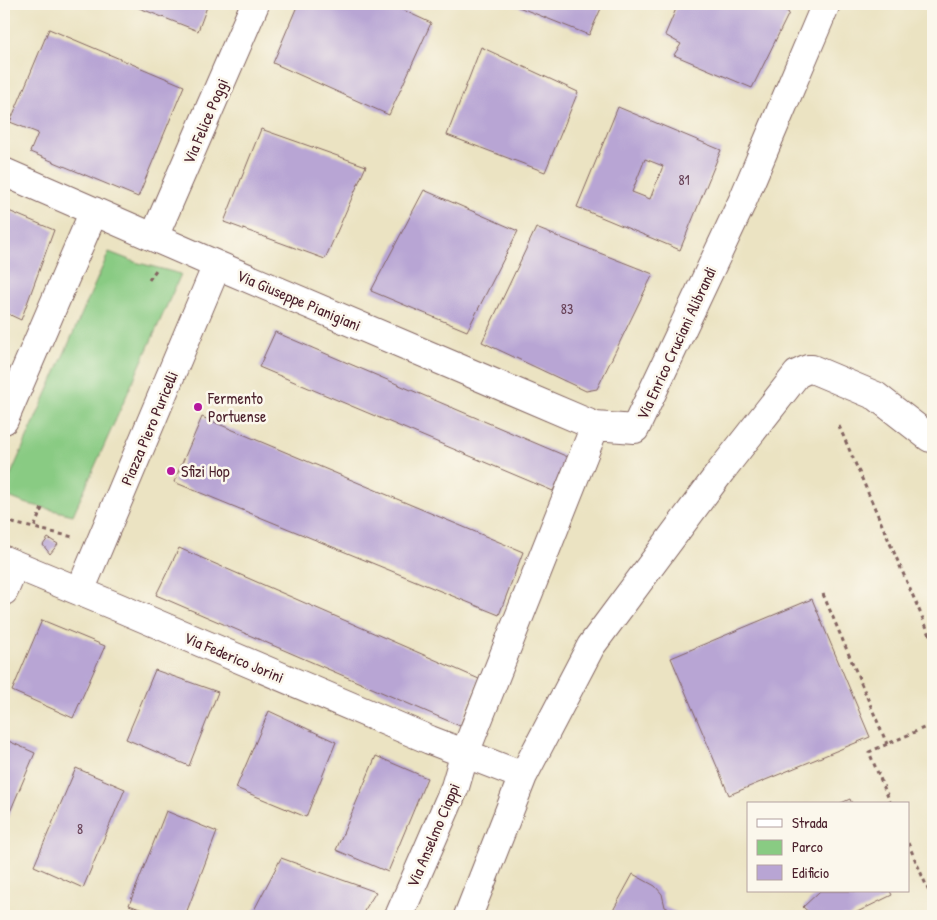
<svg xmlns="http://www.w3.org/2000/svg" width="937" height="920" font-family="'Patrick Hand',sans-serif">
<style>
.green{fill:#89cb83;stroke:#6a7557}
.building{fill:#b8a5d4;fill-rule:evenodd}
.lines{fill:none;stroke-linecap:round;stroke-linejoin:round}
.minor-casing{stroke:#826460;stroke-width:30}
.path{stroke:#826460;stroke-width:3;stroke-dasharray:4 4;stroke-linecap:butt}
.minor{stroke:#fff;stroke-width:28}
.poi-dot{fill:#b5179e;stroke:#fbf7ec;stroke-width:2}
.labels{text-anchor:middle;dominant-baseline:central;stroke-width:5;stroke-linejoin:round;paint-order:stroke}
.number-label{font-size:14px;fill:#664055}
.street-label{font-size:16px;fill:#4a1f2b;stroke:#fbf7ec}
.poi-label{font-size:16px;fill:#4a1f2b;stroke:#fbf7ec;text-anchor:start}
</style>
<rect width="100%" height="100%" fill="#fbf7ec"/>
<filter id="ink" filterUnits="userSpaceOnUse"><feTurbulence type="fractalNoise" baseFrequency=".02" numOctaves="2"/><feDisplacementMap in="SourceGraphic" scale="10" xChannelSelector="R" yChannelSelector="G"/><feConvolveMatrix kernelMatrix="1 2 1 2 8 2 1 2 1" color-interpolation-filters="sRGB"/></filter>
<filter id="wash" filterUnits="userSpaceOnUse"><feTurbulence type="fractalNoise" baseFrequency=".0096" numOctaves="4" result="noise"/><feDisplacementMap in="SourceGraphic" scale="20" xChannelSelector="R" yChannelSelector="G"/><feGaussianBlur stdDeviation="1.12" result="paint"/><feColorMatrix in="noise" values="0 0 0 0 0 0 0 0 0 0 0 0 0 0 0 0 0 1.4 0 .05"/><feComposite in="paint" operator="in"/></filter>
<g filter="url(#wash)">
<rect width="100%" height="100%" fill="#ebe3c2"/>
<!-- green -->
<path class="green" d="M 109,252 L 135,262 L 181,274 L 73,515 L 24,503 L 4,495 L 4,490 Z"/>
<g id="blocks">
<!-- building -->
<path class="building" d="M 129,4 L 208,4 L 198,31 Z
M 298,4 L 390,4 L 431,23 L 389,115 L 273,63 Z
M 511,4 L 603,4 L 589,35 Z
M 678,4 L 776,4 L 789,13 L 752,88 L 674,55 L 681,44 L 665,35 Z
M 49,29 L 184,86 L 138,197 L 30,152 L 38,133 L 10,122 Z
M 481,47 L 578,92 L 545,172 L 447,135 Z
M 618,107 L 721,150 L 680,250 L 577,207 ZM 645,159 L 663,166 L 650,199 L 632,192 Z
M 261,129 L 366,166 L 325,259 L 224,222 Z
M 424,190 L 518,231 L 467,331 L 371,291 Z
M 4,209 L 54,230 L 21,320 L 4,312 Z
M 536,228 L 653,274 L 597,389 L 586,391 L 482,342 Z
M 275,332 L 568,457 L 553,491 L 259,367 Z
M 202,417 L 523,552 L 499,615 L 174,482 Z
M 48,538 L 58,544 L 50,554 L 43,545 Z
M 179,548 L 479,679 L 460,726 L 156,595 Z
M 812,599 L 870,737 L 729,795 L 671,658 Z
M 42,620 L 105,646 L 73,718 L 12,691 Z
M 155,670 L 218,692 L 189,766 L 126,739 Z
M 269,711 L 336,742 L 306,817 L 236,788 Z
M 4,739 L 35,753 L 4,826 Z
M 376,756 L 427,778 L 388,872 L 336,850 Z
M 76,768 L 125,789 L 83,888 L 34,866 Z
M 850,799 L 852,804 L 839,804 Z
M 166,811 L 217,832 L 185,916 L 159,916 L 129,905 Z
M 281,858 L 376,892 L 361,916 L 251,916 Z
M 633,874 L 655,886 L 662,894 L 665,907 L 682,915 L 681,916 L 610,916 Z
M 820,891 L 890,891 L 892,895 L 849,916 L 813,916 L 803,907 Z"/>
</g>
</g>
<g filter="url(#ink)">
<use href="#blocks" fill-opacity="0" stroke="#826460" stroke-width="1"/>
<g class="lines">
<defs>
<path id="minor" d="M 4,172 L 217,265 L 595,426 L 635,429 L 742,202 L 826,4
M 154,237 L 255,4
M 4,420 L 94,211
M 4,560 L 115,606 L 430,740 L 523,776
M 4,591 L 15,565
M 80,591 L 217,265
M 399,916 L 455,787 L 465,753 L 595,426
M 468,916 L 523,776 L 591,646 L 721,471 L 797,374 L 808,369 L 812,369 L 876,396 L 930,438 L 933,438"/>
</defs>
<!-- minor casing -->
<use href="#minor" class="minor-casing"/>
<!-- path -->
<path class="path" d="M 149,280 L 156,270 L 158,271
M 839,426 L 933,642
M 42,508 L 34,528 L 73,537
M 4,521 L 34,528
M 823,594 L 887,744
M 891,804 L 869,752 L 933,724
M 908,843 L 933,901"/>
<!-- minor -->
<use href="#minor" class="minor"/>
</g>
</g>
<!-- markers -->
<g class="poi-dot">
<circle cx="198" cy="407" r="5"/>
<circle cx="171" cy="471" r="5"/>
</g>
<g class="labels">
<!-- number labels -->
<g class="number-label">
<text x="684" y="179">81</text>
<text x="567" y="308">83</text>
<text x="80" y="828">8</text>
</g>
<!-- street labels -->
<g class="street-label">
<text transform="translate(205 121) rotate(-67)">Via Felice Poggi</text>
<text transform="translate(299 300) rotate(23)">Via Giuseppe Pianigiani</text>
<text transform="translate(676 343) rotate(-65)">Via Enrico Cruciani Alibrandi</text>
<text transform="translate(149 428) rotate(-67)">Piazza Piero Puricelli</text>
<text transform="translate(234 657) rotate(23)">Via Federico Jorini</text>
<text transform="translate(433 835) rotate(-67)">Via Anselmo Ciappi</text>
</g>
<!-- poi labels -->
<g class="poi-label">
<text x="208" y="398">Fermento<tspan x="208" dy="18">Portuense</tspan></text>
<text x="181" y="471">Sfizi Hop</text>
</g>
</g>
<!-- margin -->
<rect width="937" height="920" fill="none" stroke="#fbf7ec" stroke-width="20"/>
<!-- legend -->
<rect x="747" y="802" width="162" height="90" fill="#fbf7ec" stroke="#b4a19f"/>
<rect x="757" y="819" width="25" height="8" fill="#ffffff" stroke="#b4a19f"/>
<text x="792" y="828" font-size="15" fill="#4a1f2b">Strada</text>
<rect x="757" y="840" width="25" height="15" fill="#89cb83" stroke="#b4a19f"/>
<text x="792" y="852" font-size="15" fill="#4a1f2b">Parco</text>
<rect x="757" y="865" width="25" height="15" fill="#b8a5d4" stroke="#b4a19f"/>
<text x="792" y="878" font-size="15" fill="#4a1f2b">Edificio</text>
</svg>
